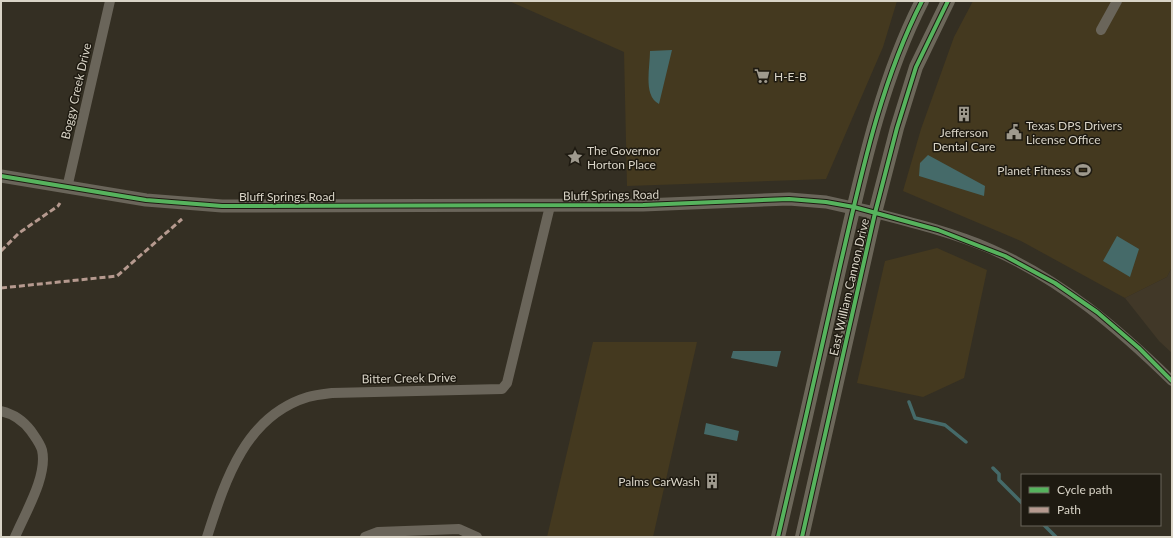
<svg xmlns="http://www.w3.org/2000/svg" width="1173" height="538" font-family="Lato,sans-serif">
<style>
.built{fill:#44391f}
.education{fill:#413828}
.water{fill:#456a69}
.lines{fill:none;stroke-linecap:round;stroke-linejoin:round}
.stream{stroke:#456a69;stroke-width:3.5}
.minor{stroke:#6a655a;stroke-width:10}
.tertiary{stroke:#6a655a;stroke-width:13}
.secondary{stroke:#6c675a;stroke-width:14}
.quiet{stroke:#b69a8f;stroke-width:3;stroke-dasharray:6 3;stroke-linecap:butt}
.cycleway-casing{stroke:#1e1a11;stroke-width:6}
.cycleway{stroke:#56b35d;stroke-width:4}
.labels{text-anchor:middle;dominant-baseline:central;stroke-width:3;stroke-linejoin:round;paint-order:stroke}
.poi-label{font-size:12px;fill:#d9d4c7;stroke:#1e1a11;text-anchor:start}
.street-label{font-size:12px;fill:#d9d4c7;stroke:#1e1a11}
</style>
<rect width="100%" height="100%" fill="#342f23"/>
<!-- built -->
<path class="built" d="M 509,1 L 897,1 L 883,47 L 826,179 L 627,186 L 624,52 Z
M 973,1 L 1172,1 L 1172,267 L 1167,277 L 1125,298 L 1021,241 L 903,191 L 921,129 L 954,37 Z
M 937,248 L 987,270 L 964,378 L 923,397 L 857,383 L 885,261 Z
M 593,342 L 697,342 L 653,537 L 547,537 Z"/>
<!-- education -->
<path class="education" d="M 1172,267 L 1172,353 L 1159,341 L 1125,298 L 1167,277 Z"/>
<!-- water -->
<path class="water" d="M 672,50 L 659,104 C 643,96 650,68 650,51 Z
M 928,155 L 985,186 L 984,196 L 919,176 L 920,163 Z
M 1117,236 L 1139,249 L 1130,277 L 1103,261 Z
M 733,351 L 781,351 L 777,367 L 731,358 Z
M 706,423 L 739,431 L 737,441 L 704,434 Z"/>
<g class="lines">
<!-- stream -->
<path class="stream" d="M 909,402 L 915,418 L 945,425 L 966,442
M 993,468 L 999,474 L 999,480 L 1022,503
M 1044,525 L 1056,537"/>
<!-- minor -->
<path class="minor" d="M 1101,30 L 1117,1
M 67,188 L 110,1
M 875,213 C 914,223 954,233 991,249 C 1061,280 1118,328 1172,381
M 1,411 C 14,414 23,420 31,431 C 35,437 40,443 42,450 C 48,476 25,513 15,537
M 207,537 C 225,481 245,416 308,397 C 315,395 324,394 332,393 L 502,389 L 507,383 L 550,206
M 365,537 L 378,532 L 459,529 L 477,537"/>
<!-- tertiary -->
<path class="tertiary" d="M 1,176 L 146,200 L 222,206 L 643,205 L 789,199 L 826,202 L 875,213"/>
<!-- secondary -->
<path class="secondary" d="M 778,537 C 799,447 820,356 840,266 C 861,176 880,83 922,1
M 802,537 L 875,213 L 897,128 L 916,67 L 948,1"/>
<!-- quiet -->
<path class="quiet" d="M 1,251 L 19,233 L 58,206 L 60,203
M 1,288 L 117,276 L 182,219"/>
<defs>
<path id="cycleway" d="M 1,176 L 146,200 L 222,206 L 643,205 L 789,199 L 826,202 L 854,207 L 938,230 L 1005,256 L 1055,283 L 1097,312 L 1139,348 L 1172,381
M 778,537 C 799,447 820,356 840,266 C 861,176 880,83 922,1
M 802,537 L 875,213 L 897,128 L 916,67 L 948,1"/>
</defs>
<!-- cycleway casing -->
<use href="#cycleway" class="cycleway-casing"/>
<!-- cycleway -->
<use href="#cycleway" class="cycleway"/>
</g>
<!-- icons -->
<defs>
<symbol id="supermarket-bare" viewBox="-9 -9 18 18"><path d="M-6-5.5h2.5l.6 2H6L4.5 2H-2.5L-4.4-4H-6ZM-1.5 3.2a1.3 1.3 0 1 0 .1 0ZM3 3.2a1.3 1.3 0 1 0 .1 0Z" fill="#9f9a8e" stroke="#1e1a11" stroke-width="2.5" paint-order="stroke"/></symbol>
<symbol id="building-bare" viewBox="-9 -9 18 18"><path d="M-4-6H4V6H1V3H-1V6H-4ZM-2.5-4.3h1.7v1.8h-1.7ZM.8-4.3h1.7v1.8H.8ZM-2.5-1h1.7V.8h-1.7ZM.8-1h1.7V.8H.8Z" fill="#9f9a8e" stroke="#1e1a11" stroke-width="2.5" paint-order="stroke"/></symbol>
<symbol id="civic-bare" viewBox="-9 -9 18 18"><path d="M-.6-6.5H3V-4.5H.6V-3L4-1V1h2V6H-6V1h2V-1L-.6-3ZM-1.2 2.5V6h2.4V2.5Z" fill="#9f9a8e" stroke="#1e1a11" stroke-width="2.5" paint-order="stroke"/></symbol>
<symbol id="sight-bare" viewBox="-9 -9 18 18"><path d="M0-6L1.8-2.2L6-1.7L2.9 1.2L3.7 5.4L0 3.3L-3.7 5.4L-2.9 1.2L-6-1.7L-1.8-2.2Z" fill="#9f9a8e" stroke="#1e1a11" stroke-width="2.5" paint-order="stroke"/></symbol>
<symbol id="stadium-bare" viewBox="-9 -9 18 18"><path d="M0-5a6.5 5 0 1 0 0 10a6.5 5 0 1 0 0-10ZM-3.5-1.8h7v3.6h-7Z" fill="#9f9a8e" stroke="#1e1a11" stroke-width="2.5" paint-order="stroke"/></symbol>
</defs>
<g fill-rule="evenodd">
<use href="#supermarket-bare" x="751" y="65" width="22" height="22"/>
<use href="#building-bare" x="953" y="103" width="22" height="22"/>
<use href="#civic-bare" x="1003" y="121" width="22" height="22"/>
<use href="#sight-bare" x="564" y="146" width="22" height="22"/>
<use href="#stadium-bare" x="1072" y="159" width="22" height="22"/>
<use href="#building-bare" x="701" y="470" width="22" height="22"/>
</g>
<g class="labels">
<!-- poi labels -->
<g class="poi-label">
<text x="774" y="76">H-E-B</text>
<text x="1026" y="125">Texas DPS Drivers<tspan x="1026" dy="14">License Office</tspan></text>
<text x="964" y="132" text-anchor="middle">Jefferson<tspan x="964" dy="14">Dental Care</tspan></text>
<text x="587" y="150">The Governor<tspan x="587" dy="14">Horton Place</tspan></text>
<text x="1071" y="170" text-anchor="end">Planet Fitness</text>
<text x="700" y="481" text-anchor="end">Palms CarWash</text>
</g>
<!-- street labels -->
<g class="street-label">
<text transform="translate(76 91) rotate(-77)">Boggy Creek Drive</text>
<text transform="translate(611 195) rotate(-1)">Bluff Springs Road</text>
<text x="287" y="196">Bluff Springs Road</text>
<text transform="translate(849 287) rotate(-77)">East William Cannon Drive</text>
<text transform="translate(409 378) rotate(-1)">Bitter Creek Drive</text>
</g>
</g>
<!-- border -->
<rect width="1173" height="538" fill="none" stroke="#d9d4c7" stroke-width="4"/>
<!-- legend -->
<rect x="1021" y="474" width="140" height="52" fill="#1e1a11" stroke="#69645a"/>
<rect x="1029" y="487" width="20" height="6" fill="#56b35d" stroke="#69645a"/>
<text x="1057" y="494" font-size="12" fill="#d9d4c7">Cycle path</text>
<rect x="1029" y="507" width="20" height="6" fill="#b69a8f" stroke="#69645a"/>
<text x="1057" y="514" font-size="12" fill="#d9d4c7">Path</text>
</svg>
